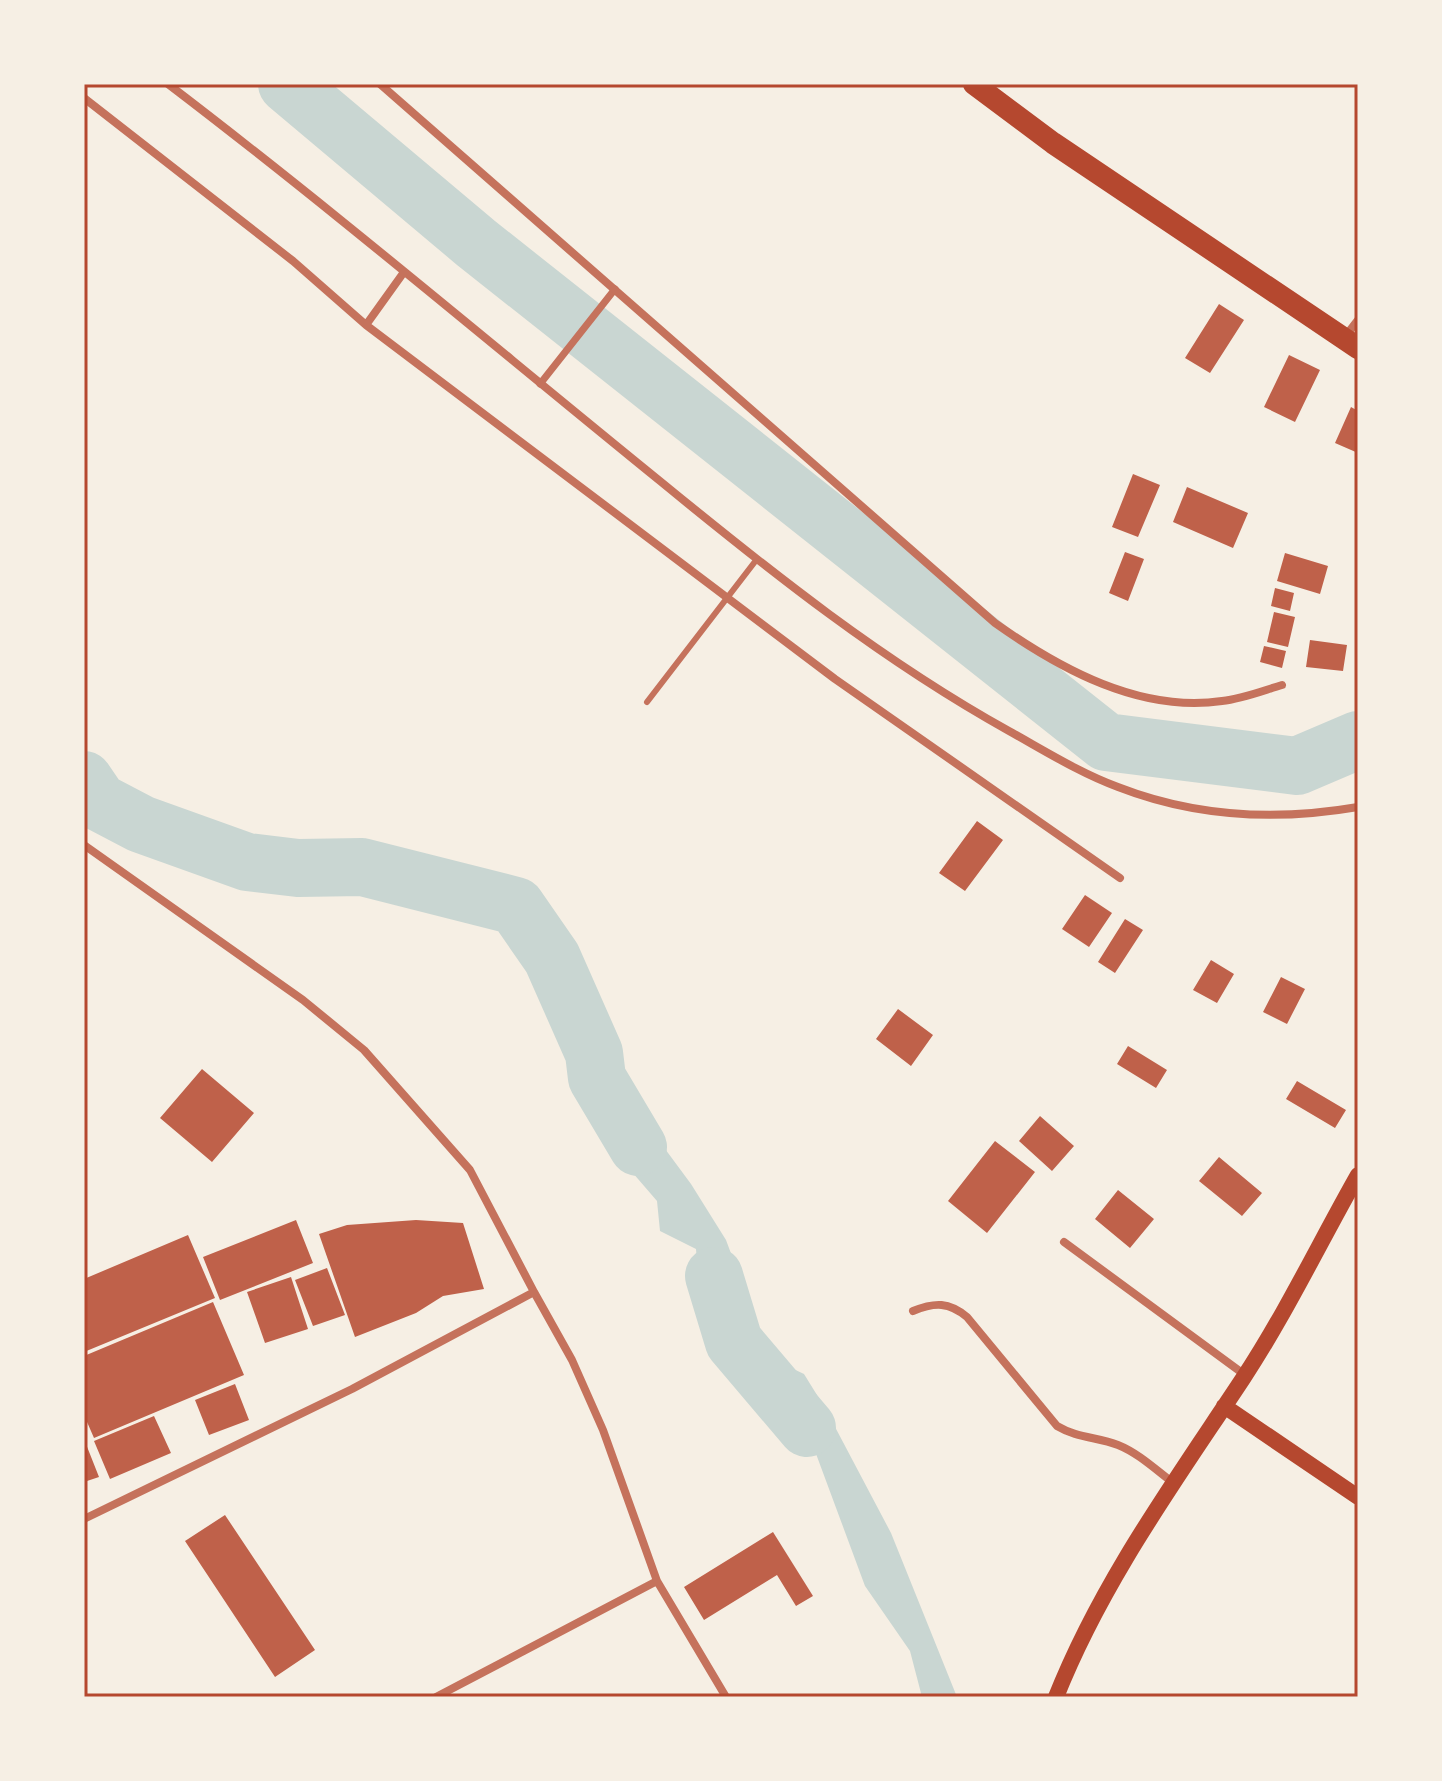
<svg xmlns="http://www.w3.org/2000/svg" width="1442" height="1781" font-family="Inter,sans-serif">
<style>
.water{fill:#c9d6d2}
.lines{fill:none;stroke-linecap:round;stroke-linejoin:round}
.river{stroke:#c9d6d2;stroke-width:58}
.building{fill:#bf614a}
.service{stroke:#c5725c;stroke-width:6}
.pedestrian{stroke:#c5725c;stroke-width:7}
.minor{stroke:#c5725c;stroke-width:8}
.secondary{stroke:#b5482f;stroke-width:16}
.trunk{stroke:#b5482f;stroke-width:22}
.neatline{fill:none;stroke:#b5482f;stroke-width:3}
</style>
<rect width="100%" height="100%" fill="#f6efe4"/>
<!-- water -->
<path class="water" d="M 597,1078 L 620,1088 L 691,1184 L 726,1240 L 770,1358 L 804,1374 L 825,1408 L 891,1533 L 957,1697 L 922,1697 L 910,1651 L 865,1586 L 812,1443 L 745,1351 L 719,1344 L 700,1299 L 696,1249 L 660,1231 L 657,1201 L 632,1172 L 626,1143 L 609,1112 L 592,1093 Z"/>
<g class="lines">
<!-- river -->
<path class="river" d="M 287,84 L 476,243 L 1106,742 L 1297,766 L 1358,740
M 84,780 L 99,802 L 141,824 L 247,862 L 298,868 L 362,867 L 516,906 L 552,958 L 594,1053 L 597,1078 L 638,1147
M 714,1276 L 734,1342 L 807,1428"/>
</g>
<!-- building -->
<path class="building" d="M 1219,304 L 1244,320 L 1210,373 L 1185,358 Z
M 1289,355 L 1320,370 L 1295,422 L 1264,407 Z
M 1351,407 L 1358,411 L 1358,453 L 1335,443 Z
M 1133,474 L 1160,485 L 1138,537 L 1112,527 Z
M 1187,487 L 1248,513 L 1233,548 L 1173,522 Z
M 1125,552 L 1144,559 L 1128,601 L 1109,593 Z
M 1285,553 L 1328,566 L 1320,594 L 1277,581 Z
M 1275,588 L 1294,593 L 1290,611 L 1271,606 Z
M 1274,612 L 1295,617 L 1288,647 L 1267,642 Z
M 1310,640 L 1347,645 L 1343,671 L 1306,667 Z
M 1264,646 L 1286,651 L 1282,668 L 1260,662 Z
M 977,821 L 1003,840 L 965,891 L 939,873 Z
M 1085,895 L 1112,913 L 1089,947 L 1062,929 Z
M 1125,919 L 1143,930 L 1115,973 L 1098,962 Z
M 1211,960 L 1234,974 L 1217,1003 L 1193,990 Z
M 1281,977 L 1305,989 L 1287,1024 L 1263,1012 Z
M 898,1009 L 933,1035 L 911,1066 L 876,1039 Z
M 1128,1046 L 1167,1070 L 1156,1088 L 1117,1064 Z
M 202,1069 L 254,1113 L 212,1162 L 160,1118 Z
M 1297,1081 L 1346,1110 L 1335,1128 L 1286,1099 Z
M 1040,1116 L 1074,1146 L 1052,1171 L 1019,1141 Z
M 995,1141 L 1035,1172 L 987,1233 L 948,1201 Z
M 1219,1157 L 1262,1193 L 1242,1216 L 1199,1181 Z
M 1118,1190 L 1154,1219 L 1130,1248 L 1095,1219 Z
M 296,1220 L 313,1263 L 220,1300 L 203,1257 Z
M 416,1220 L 463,1223 L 484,1289 L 443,1296 L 416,1313 L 355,1337 L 319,1234 L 347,1225 Z
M 188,1235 L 215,1298 L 84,1352 L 84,1279 Z
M 327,1268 L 345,1315 L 313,1326 L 295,1280 Z
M 291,1277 L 308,1329 L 265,1343 L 247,1292 Z
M 213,1302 L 244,1375 L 94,1438 L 84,1415 L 84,1356 Z
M 235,1384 L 249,1420 L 209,1435 L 195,1400 Z
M 154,1416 L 171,1453 L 110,1479 L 94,1441 Z
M 84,1439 L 99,1477 L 84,1482 Z
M 225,1515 L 315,1650 L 275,1677 L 185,1541 Z
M 773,1532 L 813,1596 L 796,1606 L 777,1575 L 704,1620 L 684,1587 Z"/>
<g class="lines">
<!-- service -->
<path class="service" d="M 647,702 L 757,559"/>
<!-- pedestrian -->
<path class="pedestrian" d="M 540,384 L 615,289"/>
<!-- minor -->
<path class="minor" d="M 168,84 C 336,212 496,348 660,481 C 771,572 883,661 1009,731 C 1045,751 1080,773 1118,787 C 1195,817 1277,821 1358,807
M 380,84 L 995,623 C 1060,669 1140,713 1222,701 C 1242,699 1262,691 1282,685
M 84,98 L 293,261 L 366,325 L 404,272
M 366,325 L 835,679 L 1120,878
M 1344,338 L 1358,320
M 84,845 L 303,1000 L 364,1050 L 470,1170 L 534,1292
M 1064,1242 L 1245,1375
M 913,1311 C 935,1302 949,1302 967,1317 L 1057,1426 C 1077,1438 1097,1437 1118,1445 C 1138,1453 1155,1469 1172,1482
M 84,1519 L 352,1389 L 534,1292 L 572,1360 L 603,1430 L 657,1581 L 726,1697
M 436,1697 L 657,1581"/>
<!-- secondary -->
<path class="secondary" d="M 1224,1406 L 1358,1497
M 1056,1697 C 1102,1581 1176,1480 1244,1377 C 1286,1313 1320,1242 1358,1175"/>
<!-- trunk -->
<path class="trunk" d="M 974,84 L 1053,143 L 1358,348"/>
</g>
<!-- border -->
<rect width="1442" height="1781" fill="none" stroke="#f6efe4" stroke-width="172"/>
<rect x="86" y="86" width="1270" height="1609" class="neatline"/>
</svg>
